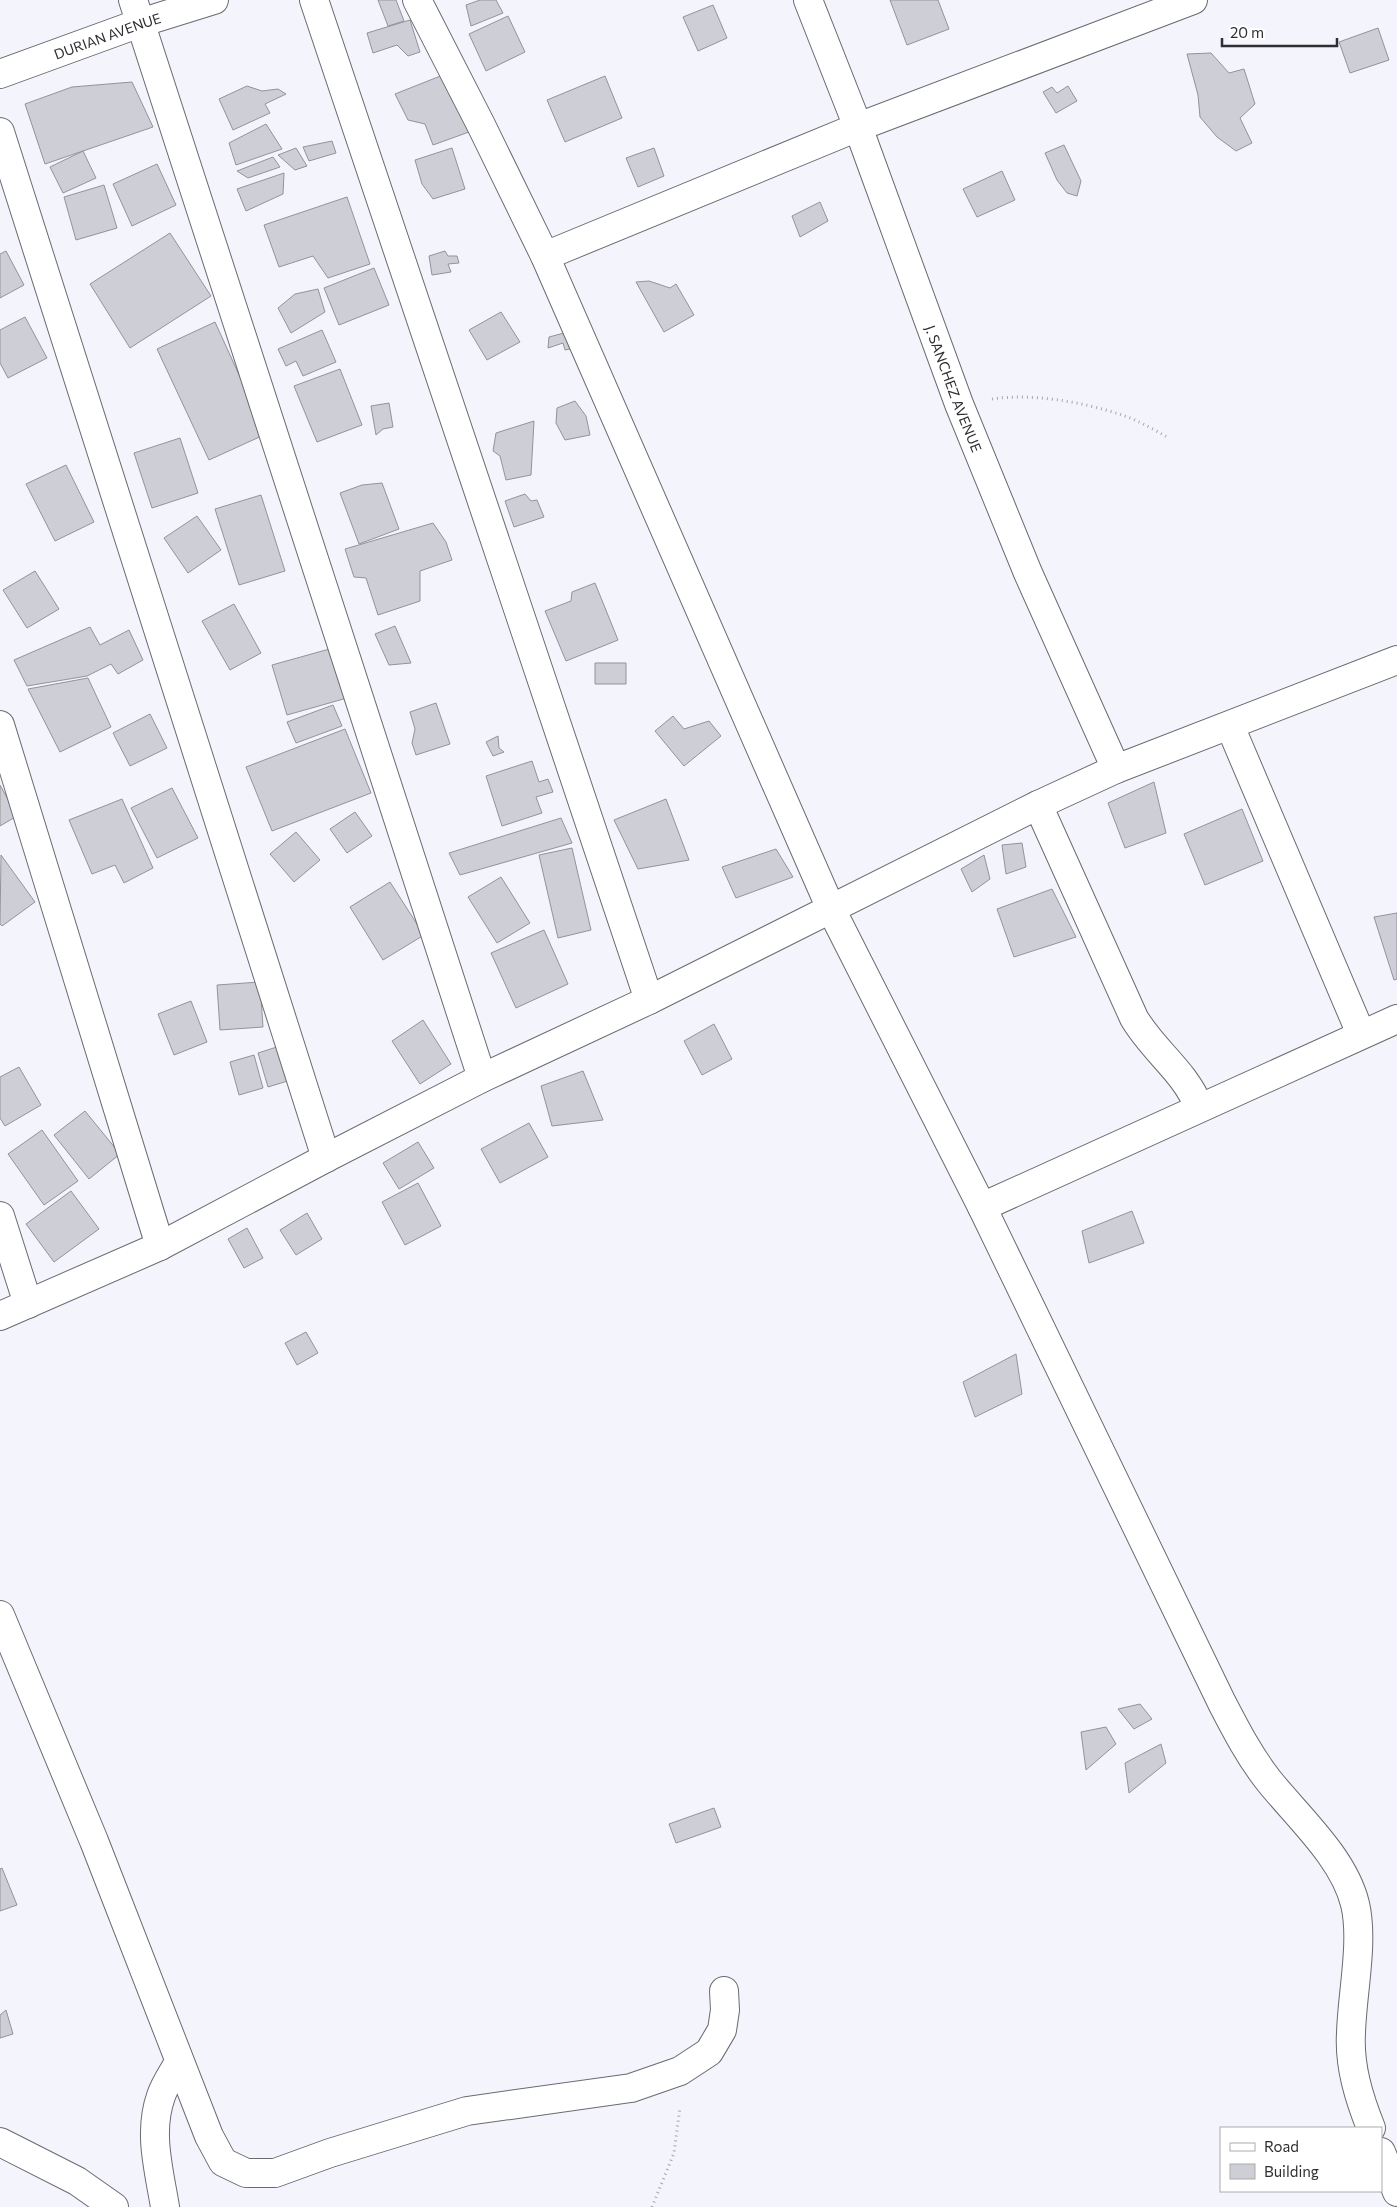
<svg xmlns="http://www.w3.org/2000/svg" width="1397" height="2207" font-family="Commissioner,sans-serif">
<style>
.building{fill:#ceced6;stroke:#93939a}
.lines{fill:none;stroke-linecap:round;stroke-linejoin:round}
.minor-casing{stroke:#6a6b71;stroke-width:30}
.path{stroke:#a6a7ad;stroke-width:3;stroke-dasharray:1 4;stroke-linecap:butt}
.minor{stroke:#fff;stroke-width:28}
.labels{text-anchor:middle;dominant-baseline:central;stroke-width:5;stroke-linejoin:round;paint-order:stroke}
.street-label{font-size:14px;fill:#2f2f32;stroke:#fff}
</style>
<rect width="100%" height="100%" fill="#f3f4fc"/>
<!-- building -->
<path class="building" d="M 378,0 L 396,0 L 404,21 L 388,26 Z
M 480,0 L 496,0 L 503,13 L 471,26 L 466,5 Z
M 890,0 L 938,0 L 949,29 L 907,45 Z
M 713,5 L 727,38 L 698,51 L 683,17 Z
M 508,16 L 525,52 L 486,71 L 469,34 Z
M 410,20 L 420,52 L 408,56 L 397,45 L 373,53 L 367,33 Z
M 1378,28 L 1389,60 L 1350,73 L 1339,42 Z
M 1211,53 L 1229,73 L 1244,69 L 1255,104 L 1240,118 L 1252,143 L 1236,151 L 1217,137 L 1200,117 L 1198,95 L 1187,54 Z
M 448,73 L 469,132 L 433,145 L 425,124 L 408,120 L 395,94 Z
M 605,76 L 622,118 L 565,142 L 547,100 Z
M 132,82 L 153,127 L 45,164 L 25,104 L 72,87 Z
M 247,86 L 262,91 L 278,89 L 286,94 L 265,104 L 270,113 L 233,130 L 219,99 Z
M 1068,86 L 1077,101 L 1056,113 L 1043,92 L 1052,87 L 1057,93 Z
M 266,124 L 282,149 L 236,165 L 229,143 Z
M 332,141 L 336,153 L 309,161 L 303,147 Z
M 1064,145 L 1081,181 L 1077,196 L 1067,193 L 1057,180 L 1045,153 Z
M 296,148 L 307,166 L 295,170 L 278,155 Z
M 452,148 L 465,189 L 433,199 L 422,184 L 415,160 Z
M 654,148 L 664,176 L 638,187 L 626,158 Z
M 83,151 L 96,178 L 63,193 L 50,167 Z
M 273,157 L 280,167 L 248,178 L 237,171 Z
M 157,164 L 176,205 L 132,226 L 113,184 Z
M 1002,171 L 1015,200 L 977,217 L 963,189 Z
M 284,173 L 283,194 L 246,211 L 237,189 Z
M 104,185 L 117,228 L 76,240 L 64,197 Z
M 347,197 L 370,264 L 328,278 L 313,256 L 279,267 L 264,225 Z
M 820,202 L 828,221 L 800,237 L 792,216 Z
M 170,233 L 211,296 L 130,348 L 90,284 Z
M 6,251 L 24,285 L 0,298 L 0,254 Z
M 445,251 L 448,256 L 457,256 L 459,263 L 448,264 L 451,272 L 432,275 L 429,256 Z
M 374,268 L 389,305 L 339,325 L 324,288 Z
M 649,281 L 670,288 L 676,284 L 694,315 L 664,332 L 636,282 Z
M 318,289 L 325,312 L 291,333 L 278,308 L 295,294 Z
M 501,312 L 520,342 L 487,360 L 469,330 Z
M 25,317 L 47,358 L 8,378 L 0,363 L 0,330 Z
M 215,322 L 266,434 L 209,460 L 157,349 Z
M 322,330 L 336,362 L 303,376 L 296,361 L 286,366 L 278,349 Z
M 564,333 L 570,349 L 565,350 L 563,343 L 548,348 L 549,337 Z
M 340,369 L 362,425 L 317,442 L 294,386 Z
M 575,401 L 586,416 L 590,435 L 565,440 L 556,423 L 557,408 Z
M 389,403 L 393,427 L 383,429 L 376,435 L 371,406 Z
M 534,421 L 531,475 L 506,480 L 500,456 L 493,451 L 496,433 Z
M 180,438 L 198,493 L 152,508 L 134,453 Z
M 66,465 L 94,522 L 55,541 L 26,484 Z
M 382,483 L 399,529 L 359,544 L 340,493 L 362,485 Z
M 525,494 L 531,501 L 537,500 L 544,517 L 514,527 L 505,501 Z
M 261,495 L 285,571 L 239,585 L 215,509 Z
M 197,516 L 221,550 L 188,573 L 164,538 Z
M 433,523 L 446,542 L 452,560 L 420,571 L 420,601 L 378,615 L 366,578 L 354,577 L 345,549 Z
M 35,571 L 59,609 L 27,628 L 3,590 Z
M 595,583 L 618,640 L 566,661 L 545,611 L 571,601 L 572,592 Z
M 234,604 L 261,653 L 230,670 L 202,621 Z
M 395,626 L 411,663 L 389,665 L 375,634 Z
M 90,627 L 100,645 L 129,630 L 143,660 L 118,674 L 111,664 L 87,676 L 27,686 L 14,660 Z
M 333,648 L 347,698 L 287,715 L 272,665 Z
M 595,663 L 626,663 L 626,684 L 595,684 Z
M 88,678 L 111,727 L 60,752 L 28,689 Z
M 436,703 L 450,744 L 416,755 L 412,743 L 415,729 L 410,712 Z
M 333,705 L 342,726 L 296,743 L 287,722 Z
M 150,714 L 167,748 L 130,766 L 113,733 Z
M 673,716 L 684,729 L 709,721 L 721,736 L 684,766 L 655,731 Z
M 345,729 L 371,793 L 272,831 L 246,767 Z
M 498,736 L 499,748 L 504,752 L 493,756 L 486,742 Z
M 532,761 L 539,782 L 548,779 L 553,792 L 536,797 L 542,813 L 502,826 L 486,776 Z
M 1154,782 L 1166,833 L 1125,848 L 1108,803 Z
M 0,785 L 17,816 L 0,826 Z
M 172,788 L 198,838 L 157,858 L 131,808 Z
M 122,799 L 153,868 L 124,883 L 115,865 L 92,874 L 69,820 Z
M 666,799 L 689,860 L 638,869 L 614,820 Z
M 1242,809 L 1263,861 L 1205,885 L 1184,834 Z
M 355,812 L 372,836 L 347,853 L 330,829 Z
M 561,818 L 572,843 L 460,875 L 449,853 Z
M 296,832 L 320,860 L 294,882 L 270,854 Z
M 1022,843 L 1026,867 L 1006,874 L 1002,845 Z
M 572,848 L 591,930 L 558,938 L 539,855 Z
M 776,849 L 793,877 L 736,898 L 722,867 Z
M 1,855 L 35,902 L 2,926 L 0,924 Z
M 984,855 L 990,879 L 972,892 L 961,869 Z
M 501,877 L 530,923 L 497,943 L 468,897 Z
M 390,882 L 424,935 L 383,960 L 350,907 Z
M 1052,889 L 1076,937 L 1014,957 L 997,909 Z
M 1397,913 L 1397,979 L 1394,980 L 1374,917 Z
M 544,930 L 568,984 L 516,1008 L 491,953 Z
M 260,982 L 263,1027 L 220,1030 L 217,985 Z
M 191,1001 L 207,1042 L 174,1055 L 158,1014 Z
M 423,1020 L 451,1064 L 420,1084 L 392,1041 Z
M 714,1024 L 732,1059 L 702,1075 L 684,1041 Z
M 280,1046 L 291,1080 L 268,1087 L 258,1053 Z
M 254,1055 L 263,1088 L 239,1095 L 230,1062 Z
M 19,1067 L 41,1105 L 5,1126 L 0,1118 L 0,1077 Z
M 583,1071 L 603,1120 L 552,1126 L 541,1086 Z
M 85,1111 L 120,1154 L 89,1179 L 54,1135 Z
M 529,1123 L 548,1157 L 500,1183 L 481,1149 Z
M 42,1130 L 78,1181 L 44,1205 L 8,1154 Z
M 418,1142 L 434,1168 L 399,1189 L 383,1163 Z
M 418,1183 L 441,1226 L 405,1245 L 382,1202 Z
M 71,1191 L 99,1229 L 54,1262 L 26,1224 Z
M 1132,1211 L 1144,1243 L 1089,1263 L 1082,1231 Z
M 307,1213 L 322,1239 L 296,1255 L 280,1230 Z
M 247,1228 L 263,1258 L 244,1268 L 228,1239 Z
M 306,1332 L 318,1353 L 297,1365 L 285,1343 Z
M 1016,1354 L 1022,1394 L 975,1417 L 963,1382 Z
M 1140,1704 L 1152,1719 L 1134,1729 L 1118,1709 Z
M 1106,1727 L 1116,1744 L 1086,1770 L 1081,1732 Z
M 1161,1744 L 1166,1763 L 1129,1793 L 1125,1763 Z
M 714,1808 L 721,1827 L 676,1843 L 669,1824 Z
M 2,1868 L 17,1905 L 0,1911 L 0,1869 Z
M 6,2010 L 13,2034 L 0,2038 L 0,2015 Z"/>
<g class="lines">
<defs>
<g id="minor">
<path d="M 133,0 L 482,1078"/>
<path d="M 314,0 L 649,1000"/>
<path d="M 417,0 L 481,125 L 545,256 L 831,909 L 982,1207 L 1222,1703 C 1236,1730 1250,1757 1269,1781 C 1298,1817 1344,1858 1355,1904 C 1364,1941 1352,1994 1351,2033 C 1349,2066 1359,2098 1371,2128"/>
<path id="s1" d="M 808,0 L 858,127 L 959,404 L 1028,573 L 1116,769"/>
<path id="s2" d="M 0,74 L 140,23 L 214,0"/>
<path d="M 0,132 L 326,1158"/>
<path d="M 545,256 L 858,127 L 1193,0"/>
<path d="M 0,725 L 160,1246"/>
<path d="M 1230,726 L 1361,1034"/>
<path d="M 1038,805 L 1134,1018 C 1154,1052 1184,1070 1199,1107"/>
<path d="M 982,1207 L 1397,1019"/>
<path d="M 0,1216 L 28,1304"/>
<path d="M 0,1316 L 160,1246 L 326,1158 L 482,1078 L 649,1000 L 1038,805 L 1116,769 L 1397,660"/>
<path d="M 0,1615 L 94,1841 L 209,2136 L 223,2162 L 246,2173 L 275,2173 L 330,2153 L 467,2111 L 631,2088 L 680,2071 L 709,2052 L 722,2030 L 725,2010 L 724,1991"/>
<path d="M 0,2142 L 77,2181 L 114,2207"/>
<path d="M 1381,2152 L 1397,2192"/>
<path d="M 165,2207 C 159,2170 148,2132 161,2096 C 165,2084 173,2073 179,2062"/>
</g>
</defs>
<!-- minor casing -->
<use href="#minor" class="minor-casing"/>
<!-- path -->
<path class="path" d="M 992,399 C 1033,393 1083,402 1122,415 C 1137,420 1153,429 1167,437
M 652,2207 L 674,2153 L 680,2107"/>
<!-- minor -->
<use href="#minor" class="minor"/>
</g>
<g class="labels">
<!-- street labels -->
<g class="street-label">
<text stroke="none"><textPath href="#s2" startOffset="114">DURIAN AVENUE</textPath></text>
<text stroke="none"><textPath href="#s1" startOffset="415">J. SANCHEZ AVENUE</textPath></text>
</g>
</g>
<!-- legend -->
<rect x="1220" y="2127" width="162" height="65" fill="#ffffff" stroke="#acacad"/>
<rect x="1230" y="2143" width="25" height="8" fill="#ffffff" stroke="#acacad"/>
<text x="1264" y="2152" font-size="15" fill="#2f2f32">Road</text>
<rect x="1230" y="2164" width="25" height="15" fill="#ceced6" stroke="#acacad"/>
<text x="1264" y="2177" font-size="15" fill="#2f2f32">Building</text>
<!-- scale -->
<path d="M1222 38v8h115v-8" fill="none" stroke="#2f2f32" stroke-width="2.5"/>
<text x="1230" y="38" font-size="15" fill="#2f2f32" stroke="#ffffff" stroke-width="4" paint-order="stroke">20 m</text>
</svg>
